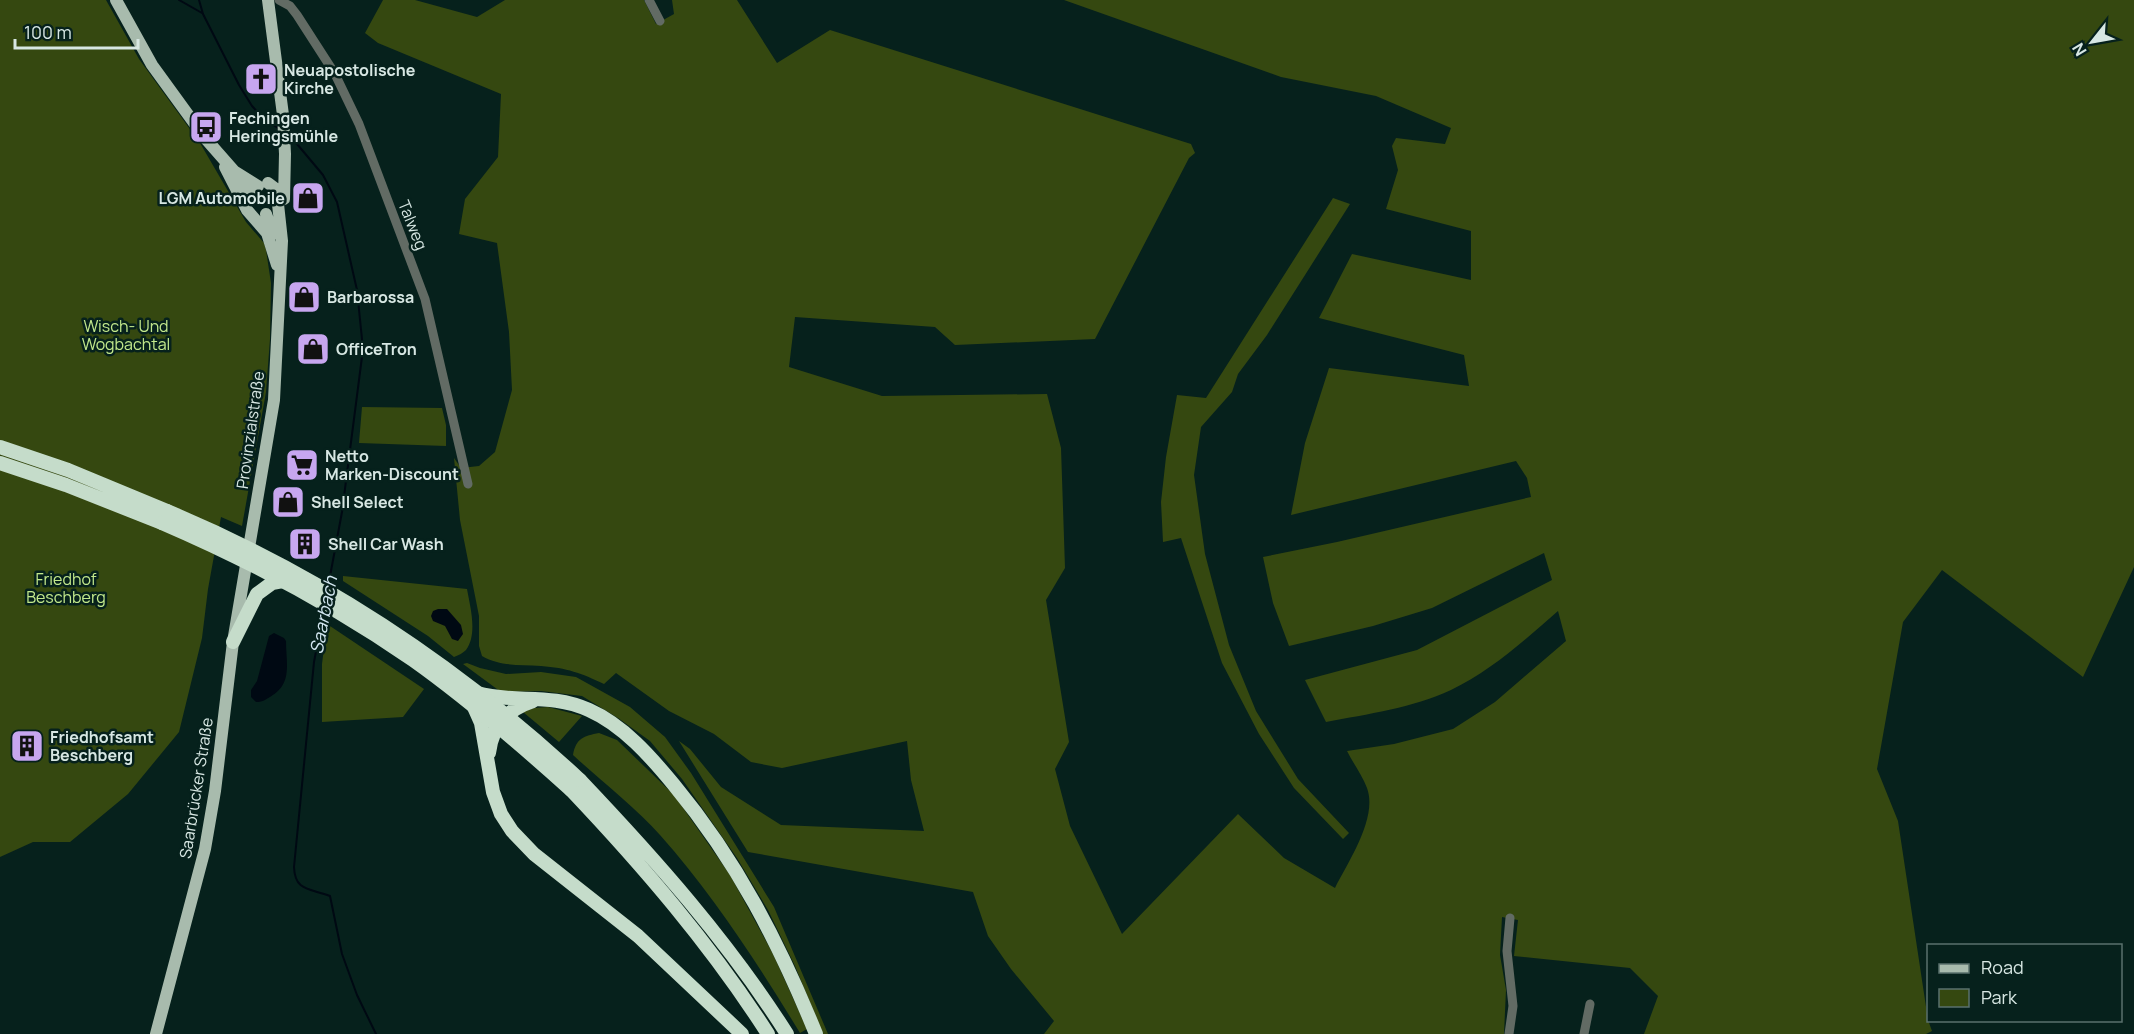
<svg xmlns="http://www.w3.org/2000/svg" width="2134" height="1034" font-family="Manrope,sans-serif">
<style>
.green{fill:#354810}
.water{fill:#000913}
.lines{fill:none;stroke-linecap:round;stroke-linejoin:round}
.stream{stroke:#000913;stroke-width:2}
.minor{stroke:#626b64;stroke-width:9}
.major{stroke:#a8bbad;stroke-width:12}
.highway{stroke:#c5dcca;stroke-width:14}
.highway-bridge{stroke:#c5dcca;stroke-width:14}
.labels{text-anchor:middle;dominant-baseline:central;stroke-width:5;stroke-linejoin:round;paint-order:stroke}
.poi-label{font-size:16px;font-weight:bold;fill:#d7e7e3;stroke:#06211c;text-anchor:start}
.street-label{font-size:16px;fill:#d7e7e3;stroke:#06211c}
.park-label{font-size:16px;fill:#c3e98c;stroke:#06211c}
.water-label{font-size:18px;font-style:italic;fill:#d4e8f2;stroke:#06211c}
</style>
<rect width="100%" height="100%" fill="#06211c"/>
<!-- green -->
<path class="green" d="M 0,0 L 106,0 L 139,59 L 200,143 L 246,222 L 264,243 L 266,250 L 271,283 L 270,339 L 266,392 L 242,526 L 221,517 L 208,589 L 202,638 L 179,732 L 128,794 L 70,842 L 33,842 L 0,857 Z
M 383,0 L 415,0 L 477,17 L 505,0 L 644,0 L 656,24 L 674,14 L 672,0 L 737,0 L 777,63 L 830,30 L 1191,144 L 1195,153 L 1189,158 L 1095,339 L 955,345 L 935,327 L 795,317 L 789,367 L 882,396 L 1047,394 L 1061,448 L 1065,568 L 1046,600 L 1069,742 L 1055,769 L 1070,826 L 1122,934 L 1238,814 L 1284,858 L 1335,888 C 1348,862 1378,818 1367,788 C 1362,775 1353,763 1347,751 L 1394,744 L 1453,729 L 1495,702 L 1566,641 L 1558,611 C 1525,640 1491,671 1451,690 C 1412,708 1368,714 1326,722 L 1305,680 L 1417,650 L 1552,580 L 1544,553 L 1432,608 L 1373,626 L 1289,646 L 1273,603 L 1263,557 L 1337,542 L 1531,497 L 1527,478 L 1516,461 L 1291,515 L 1305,443 L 1329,368 L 1469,386 L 1464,355 L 1319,318 L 1352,254 L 1471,280 L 1471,231 L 1386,209 L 1398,170 L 1392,146 L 1396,138 L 1445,144 L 1451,128 L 1376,96 L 1281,77 L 1064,0 L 2134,0 L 2134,567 L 2083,677 L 1942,570 L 1903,622 L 1877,769 L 1898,821 L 1928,1020 L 1932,1031 L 1926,1034 L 1644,1034 L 1658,996 L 1630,968 L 1514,956 L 1518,920 L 1502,917 L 1500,955 L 1506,990 L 1504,1034 L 1044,1034 L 1054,1021 L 1011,969 L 988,936 L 973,892 L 748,852 L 679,741 L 690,749 L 721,787 L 781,825 L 924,831 L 911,780 L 907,741 L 782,768 L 751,762 L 714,734 L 669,711 L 616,673 L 604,684 C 581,673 567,668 541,666 C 519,664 501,667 482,656 L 479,646 L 479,616 L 460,520 L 454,458 L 461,468 L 479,466 L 495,452 L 512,390 L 509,332 L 497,243 L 459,234 L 465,199 L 498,157 L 501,94 L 378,43 L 365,33 Z
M 1333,198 L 1350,204 L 1267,335 L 1238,374 L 1232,392 L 1201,427 L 1194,475 L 1205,554 L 1229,645 L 1256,711 L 1298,779 L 1349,833 L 1343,839 L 1294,788 L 1259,734 L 1222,663 L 1181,538 L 1163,542 L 1161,502 L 1166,457 L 1177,395 L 1206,398 Z
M 362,407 L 442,408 L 446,425 L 446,446 L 359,443 Z
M 343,576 L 467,589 C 470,606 478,634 466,650 C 463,653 459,655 454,657 L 428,636 L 343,581 Z
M 327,624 L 424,689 L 403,717 L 322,722 L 322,664 Z
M 467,663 L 480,668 L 506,674 L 541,672 L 576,677 L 630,707 L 665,737 L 691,773 L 774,907 L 828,1034 L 823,1034 L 795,966 L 768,910 L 737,858 L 682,779 L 650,741 L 618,718 L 582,696 L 541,691 L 501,692 L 463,664 Z
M 548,707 L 582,716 L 559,742 L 523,712 L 534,708 Z
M 599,733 L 617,740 L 674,795 L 730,875 L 773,954 L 807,1029 L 800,1033 C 758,964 714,896 660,835 C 636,808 600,780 573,755 C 576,738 584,736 599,733 Z"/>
<!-- water -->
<path class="water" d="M 438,609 L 447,609 L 461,625 L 463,634 L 458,641 L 452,639 L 445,626 L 433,621 L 431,616 L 433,611 Z
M 274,633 L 284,638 L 286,641 C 286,664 293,684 270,697 C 265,700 262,702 256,702 L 251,697 L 251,690 L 257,681 L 269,636 Z"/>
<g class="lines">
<!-- stream -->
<path class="stream" d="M 179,0 L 202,13
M 199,0 L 203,14 L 239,85 L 252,106 L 265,120 L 278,128
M 288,135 L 292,138 L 323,175 L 337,202 L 357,290 L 363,349 L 342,512 L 328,587
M 324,610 L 314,662 L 294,867 C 295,892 310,888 330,896 L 342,954 L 357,995 L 376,1034"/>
<!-- minor -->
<path class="minor" d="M 279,0 L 290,6 L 297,15 L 335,74 L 359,124 L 425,299 L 468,484
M 649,0 L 660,21
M 1509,1034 L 1513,1006 L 1507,951 L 1510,918
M 1584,1034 L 1590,1004"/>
<!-- major -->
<path class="major" d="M 116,0 L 152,65 L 205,138 L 234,171 L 258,186
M 268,0 L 283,115 L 285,154 L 284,199
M 225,167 L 247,210 L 267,233 L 277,265
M 238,182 L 252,196
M 266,214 L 273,234
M 156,1034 L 205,849 L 215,791 L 233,642 L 274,400 L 282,241 L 277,195 L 276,189 L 268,183"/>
<!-- highway -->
<path class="highway" d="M 0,447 L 68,470 L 167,511
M 0,463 L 66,485 L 162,523
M 233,642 L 257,594 L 272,583 L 288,580
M 477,693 C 515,704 549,692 589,710 C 623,725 651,757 674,785 C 737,861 779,943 816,1034
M 473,705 L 481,723 L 493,792 L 501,814 L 512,831 L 534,854 L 638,936 L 742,1034
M 489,753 C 492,726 508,709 533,701
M 580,780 C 656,860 728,941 787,1034
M 571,790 C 643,866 711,945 768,1034"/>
<!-- highway-bridge -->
<path class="highway-bridge" d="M 167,511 C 320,575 459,667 580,780
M 162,523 C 248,560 336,607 413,660 C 468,699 521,745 571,790"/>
</g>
<!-- icons -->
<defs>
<symbol id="church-square" viewBox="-11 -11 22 22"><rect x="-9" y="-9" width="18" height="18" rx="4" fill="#c7a6ef" stroke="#06211c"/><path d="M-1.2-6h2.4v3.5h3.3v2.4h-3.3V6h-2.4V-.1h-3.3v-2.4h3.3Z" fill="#111"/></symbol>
<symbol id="bus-square" viewBox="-11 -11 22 22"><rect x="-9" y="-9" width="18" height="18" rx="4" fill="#c7a6ef" stroke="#06211c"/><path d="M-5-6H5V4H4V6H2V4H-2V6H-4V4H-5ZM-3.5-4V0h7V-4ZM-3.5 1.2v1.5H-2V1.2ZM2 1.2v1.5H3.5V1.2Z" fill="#111"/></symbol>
<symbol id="shop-square" viewBox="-11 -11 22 22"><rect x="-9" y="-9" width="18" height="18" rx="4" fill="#c7a6ef" stroke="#06211c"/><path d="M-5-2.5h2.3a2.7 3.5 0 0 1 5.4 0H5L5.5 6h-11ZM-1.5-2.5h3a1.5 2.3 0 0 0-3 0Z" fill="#111"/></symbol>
<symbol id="supermarket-square" viewBox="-11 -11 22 22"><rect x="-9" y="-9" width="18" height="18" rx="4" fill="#c7a6ef" stroke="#06211c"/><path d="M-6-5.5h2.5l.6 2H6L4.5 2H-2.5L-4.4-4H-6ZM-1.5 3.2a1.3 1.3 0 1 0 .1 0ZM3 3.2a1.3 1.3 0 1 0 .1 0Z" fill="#111"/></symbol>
<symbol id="building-square" viewBox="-11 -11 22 22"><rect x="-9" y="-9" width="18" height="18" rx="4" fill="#c7a6ef" stroke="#06211c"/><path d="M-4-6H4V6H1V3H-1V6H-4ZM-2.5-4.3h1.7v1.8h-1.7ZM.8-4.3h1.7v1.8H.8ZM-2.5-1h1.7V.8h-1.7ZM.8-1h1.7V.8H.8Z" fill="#111"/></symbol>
</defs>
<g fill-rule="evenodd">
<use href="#church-square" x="242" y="60" width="38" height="38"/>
<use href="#bus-square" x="187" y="108" width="38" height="38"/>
<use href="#shop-square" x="289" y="179" width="38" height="38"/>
<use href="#shop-square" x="285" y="278" width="38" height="38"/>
<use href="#shop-square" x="294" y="330" width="38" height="38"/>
<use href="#supermarket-square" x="283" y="446" width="38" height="38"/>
<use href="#shop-square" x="269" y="483" width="38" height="38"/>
<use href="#building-square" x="286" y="525" width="38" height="38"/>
<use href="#building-square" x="8" y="727" width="38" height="38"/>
</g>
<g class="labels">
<!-- poi labels -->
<g class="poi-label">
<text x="284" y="70">Neuapostolische<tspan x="284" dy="18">Kirche</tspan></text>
<text x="229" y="118">Fechingen<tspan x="229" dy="18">Heringsmühle</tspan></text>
<text x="285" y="198" text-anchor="end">LGM Automobile</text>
<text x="327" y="297">Barbarossa</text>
<text x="336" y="349">OfficeTron</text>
<text x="325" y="456">Netto<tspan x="325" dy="18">Marken-Discount</tspan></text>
<text x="311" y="502">Shell Select</text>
<text x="328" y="544">Shell Car Wash</text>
<text x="50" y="737">Friedhofsamt<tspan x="50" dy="18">Beschberg</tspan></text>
</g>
<!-- street labels -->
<g class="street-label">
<text transform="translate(413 225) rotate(68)">Talweg</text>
<text transform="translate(250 430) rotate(-82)">Provinzialstraße</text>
<text transform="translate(196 788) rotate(-81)">Saarbrücker Straße</text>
</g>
<!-- park labels -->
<g class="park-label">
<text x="126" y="326">Wisch- Und<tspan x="126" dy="18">Wogbachtal</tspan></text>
<text x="66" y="579">Friedhof<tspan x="66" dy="18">Beschberg</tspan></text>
</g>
<!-- water labels -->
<g class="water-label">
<text transform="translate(323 615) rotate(-79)">Saarbach</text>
</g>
</g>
<!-- legend -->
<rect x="1927" y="944" width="195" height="78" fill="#06211c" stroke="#5a706c" stroke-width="1.5"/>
<rect x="1939" y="964" width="30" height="9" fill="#a8bbad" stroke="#5a706c" stroke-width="1.5"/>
<text x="1981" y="974" font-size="18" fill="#d7e7e3">Road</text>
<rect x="1939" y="989" width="30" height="18" fill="#354810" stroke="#5a706c" stroke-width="1.5"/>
<text x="1981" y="1004" font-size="18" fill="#d7e7e3">Park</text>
<!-- north arrow -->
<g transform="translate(2092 42) rotate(239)" stroke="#06211c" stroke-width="4.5" paint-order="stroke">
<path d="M0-4.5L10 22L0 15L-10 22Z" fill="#d7e7e3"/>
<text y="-9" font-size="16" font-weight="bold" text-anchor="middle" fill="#d7e7e3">N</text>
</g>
<!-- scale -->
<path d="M15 39v9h123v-9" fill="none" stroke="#d7e7e3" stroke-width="3"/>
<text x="24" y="39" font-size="18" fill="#d7e7e3" stroke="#06211c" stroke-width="4.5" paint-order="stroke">100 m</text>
</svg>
